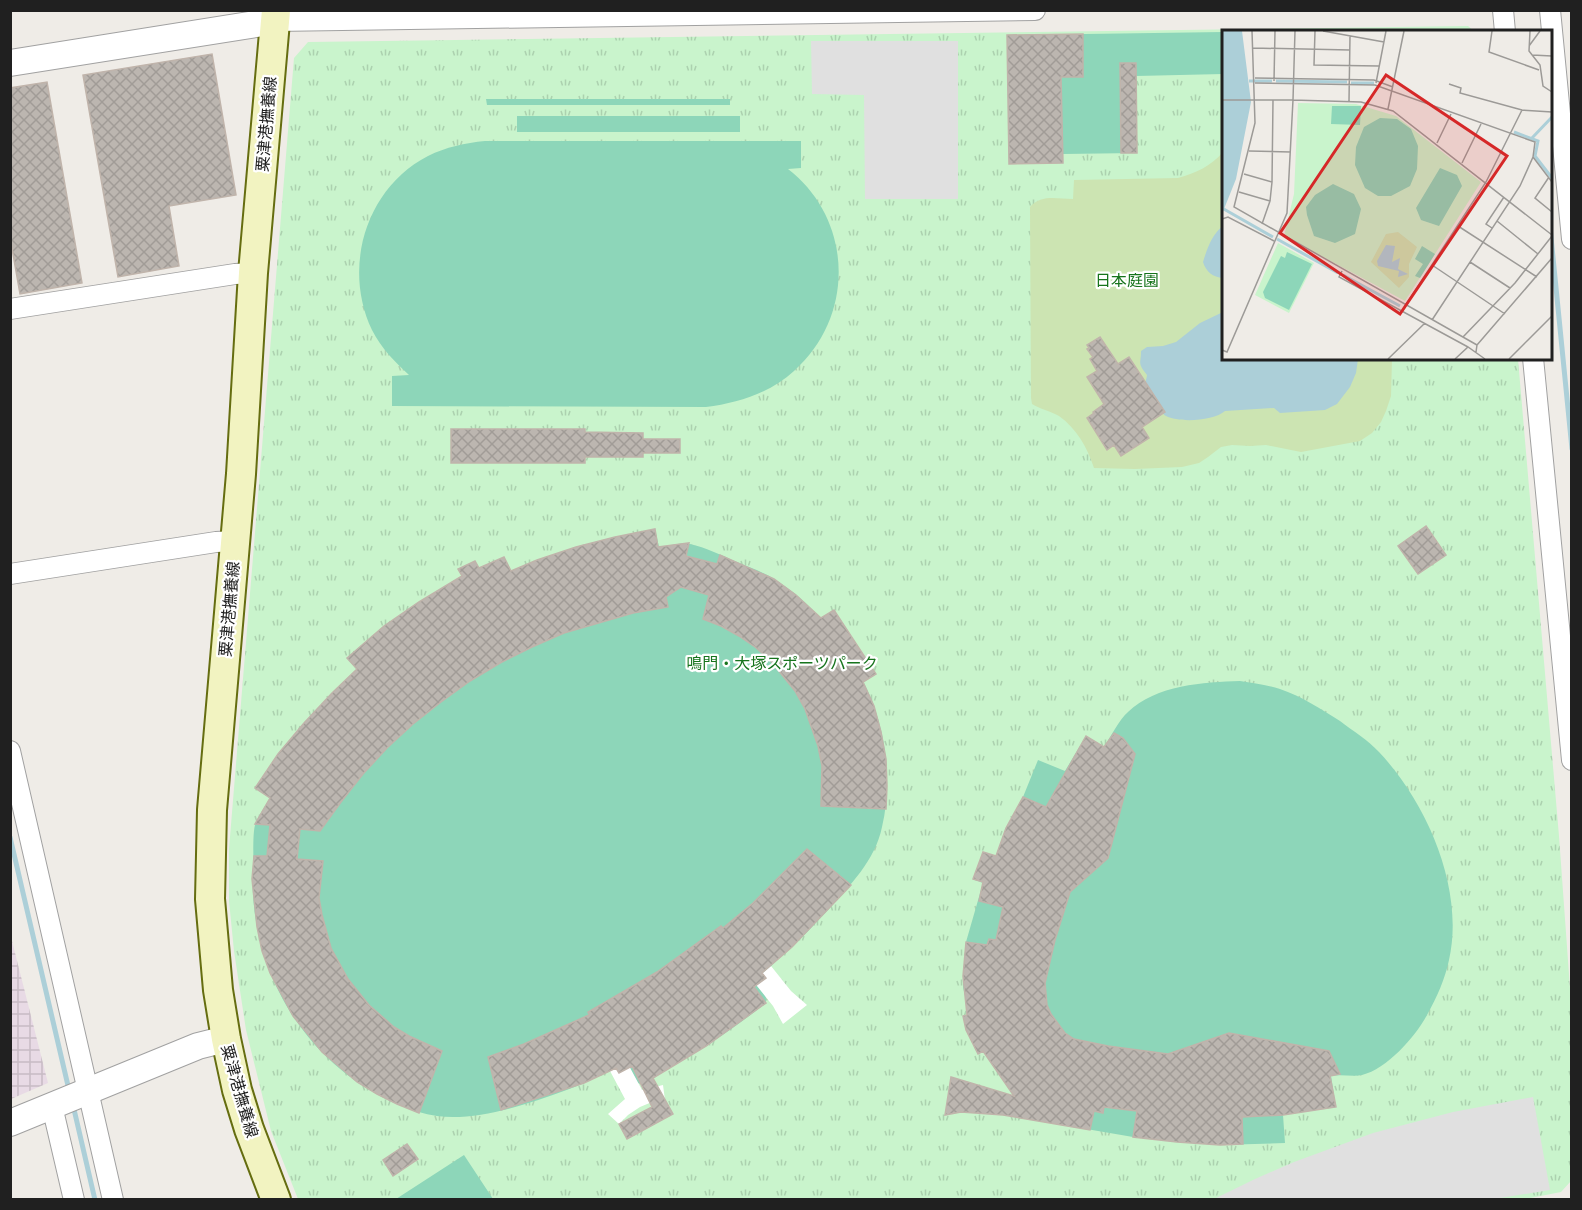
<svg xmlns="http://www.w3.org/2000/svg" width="1582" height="1210" font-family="'Titillium Web','Noto Sans JP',sans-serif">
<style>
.industrial{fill:url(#industrial-grid)}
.park{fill:url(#park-tufts)}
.garden{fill:#cce4b2}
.pitch{fill:#8dd6b9}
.parking{fill:#e0e0e0}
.water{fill:#accfd8}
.pier{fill:#fff}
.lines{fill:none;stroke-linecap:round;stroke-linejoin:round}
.stream{stroke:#accfd8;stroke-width:5}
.building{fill:url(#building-cross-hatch);stroke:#c0b4ab;stroke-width:1.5}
.minor-casing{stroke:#a1a1a1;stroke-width:22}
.tertiary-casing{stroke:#a1a1a1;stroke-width:28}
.secondary-casing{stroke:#656d10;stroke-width:32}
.minor{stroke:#fff;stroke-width:20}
.tertiary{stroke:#fff;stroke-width:26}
.secondary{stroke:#f2f3c1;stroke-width:28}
.labels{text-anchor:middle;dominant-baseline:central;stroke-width:4.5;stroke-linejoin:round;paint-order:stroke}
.street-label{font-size:16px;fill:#202020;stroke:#fff}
.park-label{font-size:16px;fill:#17741d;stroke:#fff}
.inset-river{fill:none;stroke:#accfd8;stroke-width:3}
.inset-road{fill:none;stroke:#9c9a97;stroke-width:1.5}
.view{fill:#d62828;fill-opacity:0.15;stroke:#d62828;stroke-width:3}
.inset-edge{fill:none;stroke:#202020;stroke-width:3}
</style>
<defs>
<pattern id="industrial-grid" width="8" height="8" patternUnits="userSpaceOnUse" patternTransform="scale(1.5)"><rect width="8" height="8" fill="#e8dae5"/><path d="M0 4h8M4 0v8" fill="none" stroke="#c7bbc4"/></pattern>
<pattern id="park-tufts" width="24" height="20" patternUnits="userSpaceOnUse" patternTransform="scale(1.5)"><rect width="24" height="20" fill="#c9f4cc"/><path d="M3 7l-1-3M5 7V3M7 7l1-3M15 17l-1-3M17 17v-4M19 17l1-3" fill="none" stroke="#acd1af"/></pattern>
<pattern id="building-cross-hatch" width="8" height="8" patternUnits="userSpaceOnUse" patternTransform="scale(1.5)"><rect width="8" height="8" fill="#bcb6b0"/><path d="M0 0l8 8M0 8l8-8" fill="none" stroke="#a19c97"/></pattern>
</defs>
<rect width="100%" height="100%" fill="#efece7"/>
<!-- industrial -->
<path class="industrial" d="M 11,937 L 48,1083 L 11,1099 L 10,1099 Z"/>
<!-- park -->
<path class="park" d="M 1468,26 L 1474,31 L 1224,32 L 1224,358 L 1518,359 L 1559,836 L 1571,1002 L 1571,1181 L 1561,1192 L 1520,1200 L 298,1199 L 271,1131 L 246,1030 L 234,951 L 229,901 L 229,849 L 294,58 L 308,42 Z"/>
<!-- garden -->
<path class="garden" d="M 1223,152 L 1224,358 L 1392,359 L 1391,396 L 1386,411 L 1381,422 L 1372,433 L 1360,441 L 1301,452 L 1266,445 L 1250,446 L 1232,445 L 1221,447 L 1208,457 L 1199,463 L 1182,467 L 1135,469 L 1094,468 C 1087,447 1077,429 1059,416 C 1050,411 1040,409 1032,404 L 1031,398 L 1030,207 C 1041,194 1057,199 1073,199 L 1074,180 L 1178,178 C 1196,173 1211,166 1223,152 Z"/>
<!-- pitch -->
<path class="pitch" d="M 1223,32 L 1223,74 L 1136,76 L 1137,153 L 1063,154 L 1009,164 L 1007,35 Z
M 486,99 L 730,99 L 730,105 L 487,105 Z
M 517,116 L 740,116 L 740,132 L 517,132 Z
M 485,141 L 801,141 L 801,168 L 788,169 C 853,219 856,316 794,371 C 770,393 738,403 706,407 L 392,406 L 392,376 L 409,375 C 395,362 381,348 372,330 C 342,267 366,188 428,156 C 446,147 465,143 485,141 Z
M 655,529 L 659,547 C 668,546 681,542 690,544 C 705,547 723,556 737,562 C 749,567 763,572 774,579 C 804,597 828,624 846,654 C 852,663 858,672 863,681 C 886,725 893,780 882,827 C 875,861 850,885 828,910 C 816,922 805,935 793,946 C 786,953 775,959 770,968 C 764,978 766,992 766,1003 C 727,1034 684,1061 640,1084 C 632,1080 620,1071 611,1071 C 604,1071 590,1081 582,1084 C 541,1100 481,1122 437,1116 C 411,1112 387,1101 365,1087 C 291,1041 248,954 253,867 C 254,856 252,831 256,822 C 260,814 265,806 270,798 L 255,788 C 286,743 317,707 357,670 L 347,658 C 394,616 446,582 504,557 L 511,571 L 576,547 L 615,537 Z
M 1240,681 C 1253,683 1267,685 1280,689 C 1301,696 1321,709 1340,721 C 1353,731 1368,740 1379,752 C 1427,803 1465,889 1449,960 C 1445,979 1437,997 1427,1015 C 1416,1036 1387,1069 1362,1075 C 1353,1077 1341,1074 1331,1076 L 1336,1107 L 1283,1115 L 1285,1143 L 1220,1145 L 1177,1142 L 1133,1137 L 1069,1126 L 969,1014 L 963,987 L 963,976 L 966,942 L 983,883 L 973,879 L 983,852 L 996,856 L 1006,828 L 1023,797 L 1038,760 L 1065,771 L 1086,736 L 1104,747 C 1111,736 1119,720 1128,712 C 1156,685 1204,682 1240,681 Z
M 464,1155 L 493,1199 L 396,1199 Z"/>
<!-- parking -->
<path class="parking" d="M 811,41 L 958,41 L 958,199 L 865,199 L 864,95 L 812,94 Z
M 1533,1097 L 1550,1190 L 1488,1200 L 1214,1199 L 1255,1179 L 1294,1162 L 1373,1133 L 1453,1112 Z"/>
<!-- water -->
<path class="water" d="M 1223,226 L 1223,278 C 1213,277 1206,272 1203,262 C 1207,249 1212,234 1223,226 Z
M 1223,312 L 1224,358 L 1358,359 L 1356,373 L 1350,387 L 1337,404 L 1325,410 L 1280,413 L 1274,408 L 1225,411 C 1214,421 1179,423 1166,416 C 1160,413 1147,391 1146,384 C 1145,381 1147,378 1147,375 C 1137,362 1141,365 1141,351 L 1147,347 L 1163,346 L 1176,342 L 1200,323 Z"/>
<!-- pier -->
<path class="pier" d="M 771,966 L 791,991 L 807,1005 L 783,1024 L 773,1006 L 753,981 Z
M 627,1062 L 642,1090 L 663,1085 L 665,1100 L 652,1102 L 640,1107 L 628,1115 L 619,1124 L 608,1114 L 625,1099 L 610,1071 Z"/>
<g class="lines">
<!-- stream -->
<path class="stream" d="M 1550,227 L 1572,449
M 10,837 L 69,1090
M 73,1105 L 95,1200"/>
</g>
<!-- building -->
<path class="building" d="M 1083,34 L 1083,77 L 1061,77 L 1063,163 L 1009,164 L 1007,35 Z
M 212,54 L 236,195 L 169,206 L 179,266 L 118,277 L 83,75 Z
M 1120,63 L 1136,63 L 1137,153 L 1121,153 Z
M 47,82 L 82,283 L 20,294 L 10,237 L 10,88 Z
M 1100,337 L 1118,364 L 1129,357 L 1165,412 L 1142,427 L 1149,438 L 1121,456 L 1114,445 L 1107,450 L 1087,418 L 1094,413 L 1093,412 L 1104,404 L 1087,377 L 1097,371 L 1090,359 L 1093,357 L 1087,349 L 1089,348 L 1087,345 Z
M 451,429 L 585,429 L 585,432 L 643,433 L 643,439 L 680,439 L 680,453 L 643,453 L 643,457 L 585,457 L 585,463 L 451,463 Z
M 1426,526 L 1446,555 L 1418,574 L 1398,546 Z
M 655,529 L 658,547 L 689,543 L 686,556 L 717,564 L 720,555 L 774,579 L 796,595 L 821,618 L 834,610 L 876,674 L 863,682 L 874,706 L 881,732 L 886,759 L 887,786 L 886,809 L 821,806 L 822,766 L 818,746 L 805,709 L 795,691 L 770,660 L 755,647 L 739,636 L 721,626 L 703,619 L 709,595 L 681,587 L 666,597 L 668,607 L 633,613 L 564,633 L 532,647 L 500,663 L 470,681 L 441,702 L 413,724 L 387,748 L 363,774 L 341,802 L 320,831 L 300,829 L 297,859 L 323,861 L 319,898 L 322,915 L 331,948 L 348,979 L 369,1005 L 394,1027 L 409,1036 L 442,1051 L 419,1113 L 397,1104 L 377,1094 L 357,1082 L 322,1052 L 293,1016 L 270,973 L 262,951 L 257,927 L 252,879 L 254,856 L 267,856 L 270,825 L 255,824 L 270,798 L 255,788 L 278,754 L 304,723 L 332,693 L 357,669 L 347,658 L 384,626 L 419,602 L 462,576 L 458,569 L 475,561 L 479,568 L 504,557 L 511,571 L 537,560 L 576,547 L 615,537 Z
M 1114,733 L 1123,738 L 1135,754 L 1108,858 L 1070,892 L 1055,940 L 1045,983 L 1047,1005 L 1051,1014 L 1065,1033 L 1074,1039 L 1108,1046 L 1168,1054 L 1229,1033 L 1329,1051 L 1340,1074 L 1330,1076 L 1336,1107 L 1283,1115 L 1242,1117 L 1243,1144 L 1220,1145 L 1177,1142 L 1133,1137 L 1137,1111 L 1104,1107 L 1103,1113 L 1094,1111 L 1090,1130 L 1003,1115 L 961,1112 L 945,1115 L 951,1077 L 1014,1096 L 983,1051 L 978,1054 L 966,1030 L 963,1016 L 967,1015 L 963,976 L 966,942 L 987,945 L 989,939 L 996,940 L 1003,907 L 979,901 L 983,882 L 973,879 L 983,852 L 996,856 L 1006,828 L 1023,797 L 1046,807 L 1086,736 L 1104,747 Z
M 807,849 L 851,885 L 792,947 L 762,973 L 766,978 L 754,987 L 766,1003 L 706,1046 L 653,1078 L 673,1114 L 627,1139 L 619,1124 L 652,1107 L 632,1066 L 619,1073 L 616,1068 L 584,1083 L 501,1110 L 488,1057 L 524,1044 L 589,1015 L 588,1012 L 657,972 L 721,926 L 723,928 L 753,903 Z
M 407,1144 L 418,1159 L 393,1176 L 383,1160 Z"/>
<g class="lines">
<defs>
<path id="minor" d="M 1503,10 L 1505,32
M 1550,10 L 1572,239
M 275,21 L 1035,10
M 10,309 L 235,274 L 253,273
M 1533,358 L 1572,760
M 10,574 L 216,542 L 235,541
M 10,751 L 113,1200
M 52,1106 L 74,1200"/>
<path id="tertiary" d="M 10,63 L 275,21
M 10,1123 L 198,1046 L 226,1039"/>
<path id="secondary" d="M 276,10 L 253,273 L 241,474 L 212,810 L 210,899 L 218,990 L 226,1039 L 237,1090 L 249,1129 L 276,1200"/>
</defs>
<!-- minor casing -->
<use href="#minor" class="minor-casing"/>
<!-- tertiary casing -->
<use href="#tertiary" class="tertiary-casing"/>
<!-- secondary casing -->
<use href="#secondary" class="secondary-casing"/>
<!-- minor -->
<use href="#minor" class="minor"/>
<!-- tertiary -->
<use href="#tertiary" class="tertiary"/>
<!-- secondary -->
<use href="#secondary" class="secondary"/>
</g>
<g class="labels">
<!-- street labels -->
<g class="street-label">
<text transform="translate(266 124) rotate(-85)">粟津港撫養線</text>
<text transform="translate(229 609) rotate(-85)">粟津港撫養線</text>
<text transform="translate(240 1091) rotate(74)">粟津港撫養線</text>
</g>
<!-- park labels -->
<g class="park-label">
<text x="1127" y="280">日本庭園</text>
<text x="782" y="663">鳴門・大塚スポーツパーク</text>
</g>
</g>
<!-- overview -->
<g transform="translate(1222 30)">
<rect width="330" height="330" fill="#efece7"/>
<path d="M 76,73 L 134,74 L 174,86 L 259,152 L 183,271 L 62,206 L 72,164 ZM 56,213 L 92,233 L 67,283 L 33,265 Z" fill="#c9f4cc"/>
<path d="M 176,202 L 195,217 L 187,234 L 187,247 L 177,258 L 149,232 L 164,204 Z" fill="#cce4b2"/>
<path d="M 110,76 L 139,76 L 138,95 L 109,94 ZM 158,88 L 175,89 L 189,99 L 196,116 L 195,139 L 188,156 L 169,166 L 156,166 L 143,158 L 133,135 L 134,117 L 142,97 ZM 218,138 L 235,145 L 240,156 L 217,196 L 199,190 L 194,178 ZM 111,154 L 132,164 L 139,179 L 133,204 L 113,213 L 92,206 L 85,185 L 84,177 L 93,165 ZM 200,216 L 213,224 L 198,248 L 193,246 L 201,234 L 193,229 ZM 65,222 L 90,234 L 67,280 L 43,268 L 41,262 L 59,226 L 63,228 Z" fill="#8dd6b9"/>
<path d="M 0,1 L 20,1 L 29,72 L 14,149 L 0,184 ZM 164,215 L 173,216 L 170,232 L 178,228 L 176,239 L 186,244 L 176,247 L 177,241 L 156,236 L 155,231 Z" fill="#accfd8"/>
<path class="inset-river" d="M 27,51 L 50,51M 54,51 L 125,52M 129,53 L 152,53M 292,102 L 316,111 L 313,126 L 330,148M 310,108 L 330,87M 0,178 L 51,207M 55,209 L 116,243M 121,245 L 178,276"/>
<path class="inset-road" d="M 30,1 L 33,93 L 12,177 L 255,315 L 254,322M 93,1 L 92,35 L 157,36M 101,1 L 162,12M 270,1 L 267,22 L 317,40M 308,1 L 307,21 L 318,35 L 321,56 L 330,62M 307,16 L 318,1M 31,18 L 128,20M 310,25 L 330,26M 33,48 L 152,50 L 171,57M 52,51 L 53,1M 33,53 L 153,55 L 313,112 L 311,127 L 298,156 L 210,290M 154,53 L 164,1M 227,54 L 239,58 L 238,63 L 300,80 L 330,82M 0,70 L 71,70 L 73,1M 127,71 L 128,6M 166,79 L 182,1M 215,113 L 229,84M 27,121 L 69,122M 311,127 L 330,152M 240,133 L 259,94M 22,144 L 50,152 L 48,171M 327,147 L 313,168 L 330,182M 50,152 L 51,70M 17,162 L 48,171 L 40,194M 0,189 L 6,187 L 52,211M 275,191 L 316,224M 236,196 L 315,247M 270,198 L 264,194 L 282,167M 248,232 L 288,258M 210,235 L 283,284M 120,241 L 117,247 L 246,317M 183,276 L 264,152 L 300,80M 241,307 L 293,253 L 330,206M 255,315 L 330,228M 0,320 L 5,322 L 65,183 L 71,70 L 139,72 L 171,81 L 330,205M 166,329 L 203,293M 233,329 L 246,317 L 263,329M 287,329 L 330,286"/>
<path class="view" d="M 164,45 L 285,126 L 178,284 L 58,203 Z"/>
<rect width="330" height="330" class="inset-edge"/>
</g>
<!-- border -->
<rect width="1582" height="1210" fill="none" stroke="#202020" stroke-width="24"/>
</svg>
